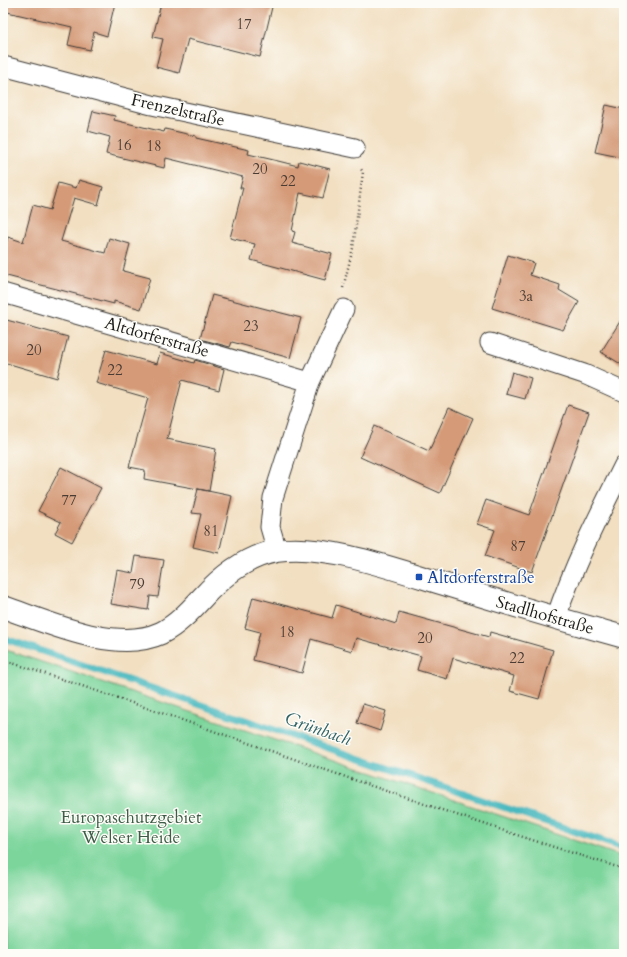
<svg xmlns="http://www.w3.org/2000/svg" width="627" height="957" font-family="Cardo,serif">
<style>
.green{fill:#7cd59b;stroke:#4c785c}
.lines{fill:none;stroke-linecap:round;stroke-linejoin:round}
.stream{stroke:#4bbac0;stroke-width:7}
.building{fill:#d59b79}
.minor-casing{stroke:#3c3935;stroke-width:21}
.tertiary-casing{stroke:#3c3935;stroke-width:24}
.path{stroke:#3c3935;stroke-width:2.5;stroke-dasharray:1 3;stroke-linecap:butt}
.minor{stroke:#fff;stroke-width:19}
.tertiary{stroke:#fff;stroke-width:22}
.transit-dot{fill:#1a4fb4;stroke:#fdfcf7;stroke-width:1.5}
.labels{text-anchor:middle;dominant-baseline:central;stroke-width:3;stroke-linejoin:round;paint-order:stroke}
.number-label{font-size:15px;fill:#4a3c33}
.street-label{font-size:17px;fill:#1c1c1c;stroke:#fdfcf7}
.transit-label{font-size:17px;fill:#164399;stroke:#fdfcf7;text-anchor:start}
.park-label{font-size:17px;fill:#3e5d48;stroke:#fdfcf7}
.water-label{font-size:18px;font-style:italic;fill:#316366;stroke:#fdfcf7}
</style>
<rect width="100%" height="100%" fill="#fdfcf7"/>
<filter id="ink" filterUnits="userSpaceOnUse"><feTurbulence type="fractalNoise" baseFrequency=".025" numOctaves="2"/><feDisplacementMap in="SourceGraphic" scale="8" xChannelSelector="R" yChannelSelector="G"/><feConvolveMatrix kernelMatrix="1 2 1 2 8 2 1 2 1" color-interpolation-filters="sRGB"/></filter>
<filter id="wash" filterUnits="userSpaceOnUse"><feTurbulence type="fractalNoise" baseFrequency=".012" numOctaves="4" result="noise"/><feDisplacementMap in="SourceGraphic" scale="16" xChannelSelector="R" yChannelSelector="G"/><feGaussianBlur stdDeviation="0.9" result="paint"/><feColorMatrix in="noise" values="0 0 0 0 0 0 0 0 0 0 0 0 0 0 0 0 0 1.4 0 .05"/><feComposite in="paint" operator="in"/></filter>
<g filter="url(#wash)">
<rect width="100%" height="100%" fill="#f2dfc1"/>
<!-- green -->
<path class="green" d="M 3,649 L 624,857 L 624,954 L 3,954 Z"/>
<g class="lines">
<!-- stream -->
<path class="stream" d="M 3,638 L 624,848"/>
</g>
<g id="blocks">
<!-- building -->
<path class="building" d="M 3,3 L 115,3 L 107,36 L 94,32 L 90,50 L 68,45 L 72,27 L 3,11 Z
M 161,3 L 273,3 L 260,57 L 188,39 L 179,73 L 156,67 L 163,39 L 153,37 Z
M 606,105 L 624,109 L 624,158 L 595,152 Z
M 93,111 L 115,116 L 114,120 L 164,132 L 165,129 L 196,136 L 196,138 L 249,150 L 248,154 L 278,161 L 298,166 L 299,161 L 330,169 L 323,198 L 300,193 L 292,231 L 295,232 L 292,243 L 332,254 L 325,280 L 251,260 L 255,244 L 230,238 L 243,188 L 240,188 L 243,177 L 166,158 L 164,168 L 106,154 L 110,137 L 88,131 Z
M 79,180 L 103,187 L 98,205 L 74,198 L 61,241 L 105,253 L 109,238 L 130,244 L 123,271 L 150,278 L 141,309 L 114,301 L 114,304 L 3,275 L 3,254 L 8,237 L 23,242 L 33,205 L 50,210 L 58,183 L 76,188 Z
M 508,255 L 534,263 L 530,275 L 560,285 L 559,290 L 579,302 L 563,330 L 492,308 Z
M 212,295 L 301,318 L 290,358 L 232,342 L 230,347 L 200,339 Z
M 624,315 L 624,366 L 601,352 Z
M 3,319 L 68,337 L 57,378 L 3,362 Z
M 106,350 L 157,364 L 160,353 L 194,363 L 195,360 L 224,369 L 219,390 L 182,380 L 167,439 L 216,449 L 209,491 L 144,479 L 145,470 L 129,467 L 148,398 L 96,383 Z
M 512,372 L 531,378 L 525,399 L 506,394 Z
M 568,405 L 589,412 L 532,572 L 485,556 L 495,530 L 477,524 L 486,500 L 529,515 Z
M 449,407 L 473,418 L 440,493 L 360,457 L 374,426 L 429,451 Z
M 61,467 L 101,488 L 72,542 L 55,533 L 61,522 L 38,511 Z
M 198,489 L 232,496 L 219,553 L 193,547 L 201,514 L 192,513 Z
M 136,556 L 164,560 L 158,597 L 150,596 L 148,610 L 111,604 L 117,570 L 133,573 Z
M 253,597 L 332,618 L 336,605 L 396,624 L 399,612 L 489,637 L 490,632 L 553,650 L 539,699 L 510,691 L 514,676 L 453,658 L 447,679 L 417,670 L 421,656 L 356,638 L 352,651 L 311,639 L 302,673 L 253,660 L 260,632 L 245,628 Z
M 363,704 L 386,711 L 380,731 L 357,723 Z"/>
</g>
</g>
<g filter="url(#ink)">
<use href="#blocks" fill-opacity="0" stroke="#3c3935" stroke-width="1"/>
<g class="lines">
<defs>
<path id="minor" d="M 3,66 L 152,105 L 355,148
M 3,293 L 310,382
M 490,343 L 584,374 L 624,392
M 277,551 L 270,527 L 273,498 L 310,382 L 344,309
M 556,618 C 573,566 599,515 624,465"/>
<path id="tertiary" d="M 3,607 C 48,622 115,654 161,633 C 177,625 190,611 202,598 C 222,576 247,556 277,551 C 325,543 403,572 450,586 C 508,604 566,621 624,637"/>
</defs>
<!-- minor casing -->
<use href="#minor" class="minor-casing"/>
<!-- tertiary casing -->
<use href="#tertiary" class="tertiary-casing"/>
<!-- path -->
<path class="path" d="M 343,288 L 353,248 L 363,172 L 361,169
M 3,660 C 211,727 415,805 624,869"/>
<!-- minor -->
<use href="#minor" class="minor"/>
<!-- tertiary -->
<use href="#tertiary" class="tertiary"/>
</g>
</g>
<!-- markers -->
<rect class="transit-dot" x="415" y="573" width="8" height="8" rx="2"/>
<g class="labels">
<!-- number labels -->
<g class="number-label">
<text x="244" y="24">17</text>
<text x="124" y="145">16</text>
<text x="154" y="146">18</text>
<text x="260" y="169">20</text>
<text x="288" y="181">22</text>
<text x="526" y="296">3a</text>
<text x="251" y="326">23</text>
<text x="34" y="350">20</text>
<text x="115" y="370">22</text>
<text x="69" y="500">77</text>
<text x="211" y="531">81</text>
<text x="518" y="546">87</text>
<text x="137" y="584">79</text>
<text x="287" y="632">18</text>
<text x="425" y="638">20</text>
<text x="517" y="658">22</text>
</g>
<!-- street labels -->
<g class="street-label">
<text transform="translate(178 110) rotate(13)">Frenzelstraße</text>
<text transform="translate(157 337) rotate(16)">Altdorferstraße</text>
<text transform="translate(545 615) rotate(16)">Stadlhofstraße</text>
</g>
<!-- transit labels -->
<g class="transit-label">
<text x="427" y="577">Altdorferstraße</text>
</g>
<!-- park labels -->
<g class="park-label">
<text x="131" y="817">Europaschutzgebiet<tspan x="131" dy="20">Welser Heide</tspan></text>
</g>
<!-- water labels -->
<g class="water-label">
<text transform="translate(318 729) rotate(19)">Grünbach</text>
</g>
</g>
<!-- margin -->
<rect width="627" height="957" fill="none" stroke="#fdfcf7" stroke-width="16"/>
</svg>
